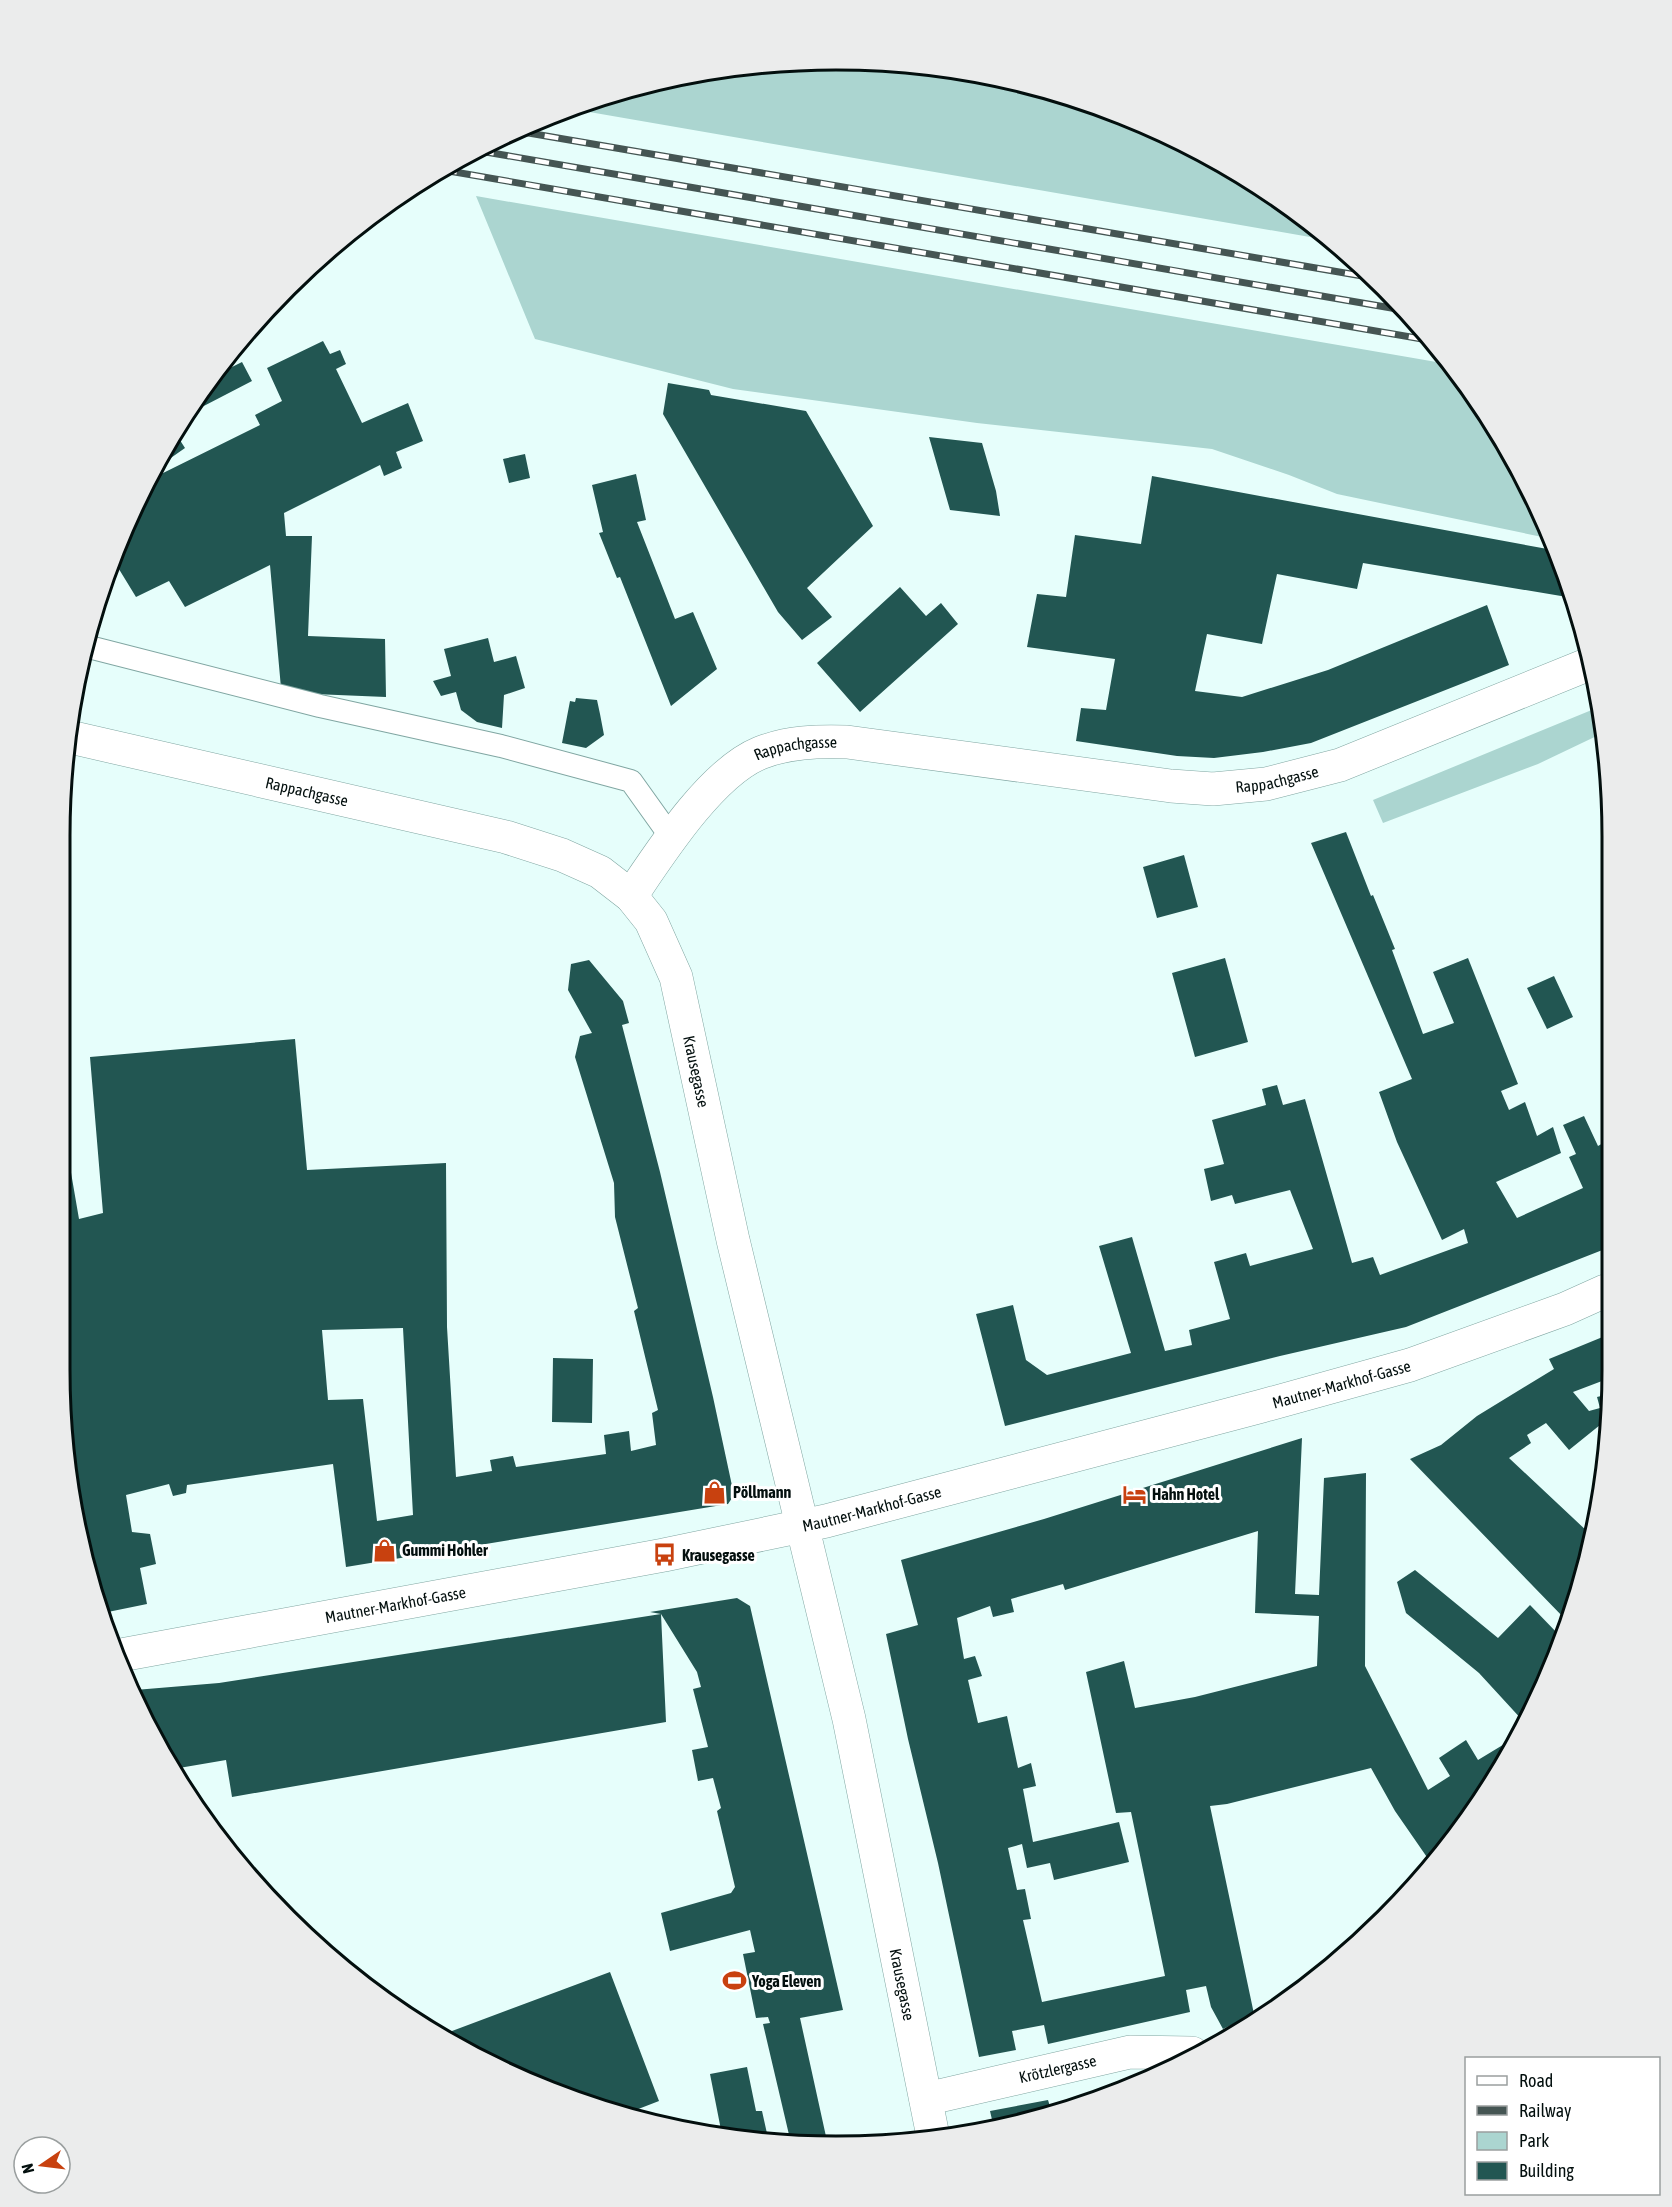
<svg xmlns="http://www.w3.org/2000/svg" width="1672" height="2207" font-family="'Asap Condensed',sans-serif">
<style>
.green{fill:#abd5d0}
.building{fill:#225652;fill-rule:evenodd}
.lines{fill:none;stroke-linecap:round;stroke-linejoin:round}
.service-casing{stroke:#80a6a2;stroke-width:24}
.minor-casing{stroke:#80a6a2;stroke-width:34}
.service{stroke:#fff;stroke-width:22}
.minor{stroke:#fff;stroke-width:33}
.rail-casing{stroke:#455553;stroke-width:7}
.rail{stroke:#fff;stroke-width:4.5;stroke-dasharray:14;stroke-linecap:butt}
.labels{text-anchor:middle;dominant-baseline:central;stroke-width:6;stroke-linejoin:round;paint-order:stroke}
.street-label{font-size:16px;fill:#030f0e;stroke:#fff}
.poi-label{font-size:16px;font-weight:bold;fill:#030f0e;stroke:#fff;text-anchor:start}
.rim{fill:none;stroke:#030f0e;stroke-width:3}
</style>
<rect width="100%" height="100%" fill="#e6fefb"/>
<!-- green -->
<path class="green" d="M 836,60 L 987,75 L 1133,119 L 1267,191 L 1327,240 L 572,109 L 684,75 Z
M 476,196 L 1448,364 L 1481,405 L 1547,538 L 1337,494 L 1289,475 L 1212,449 L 977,423 L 733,389 L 535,339 Z
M 1599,707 L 1605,732 L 1538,764 L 1383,823 L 1373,800 Z"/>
<!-- building -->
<path class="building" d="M 323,341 L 330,354 L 340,350 L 346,364 L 336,369 L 362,423 L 408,403 L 423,441 L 396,452 L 402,468 L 384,476 L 380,465 L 284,513 L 286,536 L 312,536 L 308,636 L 385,639 L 386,697 L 314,694 L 281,688 L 270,565 L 185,607 L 169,581 L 136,597 L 114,561 L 140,492 L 152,473 L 155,477 L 260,425 L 255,415 L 282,401 L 267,368 Z
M 242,362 L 252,381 L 198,409 L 195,404 L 212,377 Z
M 668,383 L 709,390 L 711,395 L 806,411 L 873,526 L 807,588 L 832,617 L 802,640 L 778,612 L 663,414 Z
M 176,434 L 185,448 L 155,469 L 173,440 Z
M 929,437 L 982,443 L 996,491 L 1000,516 L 950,510 Z
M 525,454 L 530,478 L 509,483 L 503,459 Z
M 636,474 L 646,520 L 637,522 L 675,619 L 693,612 L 717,669 L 671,706 L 620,577 L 617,578 L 599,533 L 603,532 L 592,485 Z
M 1152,476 L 1553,550 L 1571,586 L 1573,598 L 1363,563 L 1357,589 L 1277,574 L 1262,644 L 1207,634 L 1195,691 L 1242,697 L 1328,670 L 1487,605 L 1509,665 L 1311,743 L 1263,752 L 1214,758 L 1177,756 L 1076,741 L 1081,708 L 1106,710 L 1115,659 L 1027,647 L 1037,594 L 1066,597 L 1075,535 L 1141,544 Z
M 900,587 L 926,616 L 941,603 L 958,624 L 860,712 L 817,663 Z
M 488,638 L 494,662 L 516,656 L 525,688 L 504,695 L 502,728 L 477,722 L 461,710 L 456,692 L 441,696 L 433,681 L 451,676 L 444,649 Z
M 576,698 L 597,700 L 600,714 L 604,735 L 586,748 L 562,743 L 570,701 L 575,702 Z
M 1346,832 L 1371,896 L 1373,895 L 1395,949 L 1392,950 L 1423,1034 L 1454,1023 L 1433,972 L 1468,958 L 1518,1084 L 1501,1091 L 1509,1110 L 1525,1102 L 1537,1136 L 1553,1127 L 1561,1153 L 1496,1182 L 1517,1218 L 1583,1188 L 1569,1157 L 1576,1154 L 1563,1125 L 1584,1116 L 1598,1146 L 1605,1142 L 1605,1249 L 1406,1327 L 1280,1356 L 1005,1426 L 976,1314 L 1013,1305 L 1026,1360 L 1047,1375 L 1131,1353 L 1099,1246 L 1132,1237 L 1165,1351 L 1192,1345 L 1189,1330 L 1230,1319 L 1214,1262 L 1246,1253 L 1250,1266 L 1313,1249 L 1290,1190 L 1235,1204 L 1232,1195 L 1211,1201 L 1204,1169 L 1224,1164 L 1212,1120 L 1266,1105 L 1262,1089 L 1277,1085 L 1283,1105 L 1305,1099 L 1352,1263 L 1373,1257 L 1380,1275 L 1468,1243 L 1464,1229 L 1442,1240 L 1397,1142 L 1379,1092 L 1412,1079 L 1311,843 Z
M 1184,855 L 1198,907 L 1157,918 L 1143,867 Z
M 1225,958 L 1248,1042 L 1195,1057 L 1172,973 Z
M 589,960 L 623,1001 L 629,1023 L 622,1025 L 660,1172 L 713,1397 L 734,1495 L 728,1504 L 346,1567 L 333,1464 L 187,1485 L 186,1493 L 173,1496 L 169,1484 L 126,1495 L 132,1532 L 150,1534 L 156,1564 L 140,1568 L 147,1604 L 103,1613 L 87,1572 L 60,1371 L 61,1133 L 64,1132 L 79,1219 L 103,1213 L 90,1057 L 295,1039 L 307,1170 L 446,1163 L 447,1327 L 456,1477 L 492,1471 L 490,1460 L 513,1456 L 516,1467 L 606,1454 L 604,1435 L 629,1431 L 631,1451 L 656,1445 L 652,1413 L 658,1410 L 634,1311 L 638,1308 L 615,1217 L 614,1183 L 575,1057 L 580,1036 L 592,1033 L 568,990 L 571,964 ZM 403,1328 L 413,1515 L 377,1521 L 363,1399 L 328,1400 L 322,1330 Z
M 1554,976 L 1573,1017 L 1547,1029 L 1527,988 Z
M 1605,1336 L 1605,1390 L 1602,1381 L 1573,1392 L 1589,1411 L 1600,1408 L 1597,1397 L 1605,1395 L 1605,1432 L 1600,1425 L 1569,1450 L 1546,1423 L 1527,1435 L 1531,1443 L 1509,1458 L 1589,1533 L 1566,1620 L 1410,1459 L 1441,1445 L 1477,1416 L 1554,1369 L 1549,1359 Z
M 553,1358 L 593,1359 L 592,1423 L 552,1422 Z
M 1302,1438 L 1295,1594 L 1319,1595 L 1324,1478 L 1366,1473 L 1365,1666 L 1428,1790 L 1450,1776 L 1439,1758 L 1466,1740 L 1478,1760 L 1516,1737 L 1481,1802 L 1431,1863 L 1395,1811 L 1371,1768 L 1227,1804 L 1210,1806 L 1254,2014 L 1223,2029 L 1211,2007 L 1206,1986 L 1186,1990 L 1190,2012 L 1048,2044 L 1044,2025 L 1012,2031 L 1016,2050 L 979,2057 L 938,1863 L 908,1739 L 886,1634 L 918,1625 L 901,1560 L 1044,1519 ZM 1258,1531 L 1255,1613 L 1319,1616 L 1317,1666 L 1195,1697 L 1135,1708 L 1124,1661 L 1086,1672 L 1116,1813 L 1131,1812 L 1165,1976 L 1042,2002 L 1023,1920 L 1031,1919 L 1025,1889 L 1017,1890 L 1008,1848 L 1022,1844 L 1027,1868 L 1050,1863 L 1054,1880 L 1129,1862 L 1119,1822 L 1033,1842 L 1023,1789 L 1036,1786 L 1031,1763 L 1018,1768 L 1007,1716 L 978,1723 L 968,1680 L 982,1676 L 975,1656 L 964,1659 L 957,1618 L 990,1606 L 993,1617 L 1014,1612 L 1011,1599 L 1063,1584 L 1065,1590 Z
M 1415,1570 L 1498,1638 L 1530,1605 L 1561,1637 L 1553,1668 L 1524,1722 L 1479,1673 L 1406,1613 L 1397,1582 Z
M 737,1598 L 750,1606 L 843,2010 L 800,2018 L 827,2141 L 790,2139 L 763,2024 L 770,2023 L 768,2017 L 756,2018 L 743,1954 L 755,1952 L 750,1930 L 670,1951 L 661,1913 L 731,1893 L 735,1887 L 717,1811 L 721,1808 L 713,1778 L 698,1781 L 692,1750 L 708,1747 L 693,1689 L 701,1687 L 697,1672 L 661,1614 L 666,1722 L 232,1797 L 226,1760 L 179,1768 L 175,1757 L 165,1761 L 135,1690 L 219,1683 L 661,1614 L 650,1612 Z
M 610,1972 L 659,2101 L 628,2113 L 492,2067 L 444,2034 Z
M 747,2067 L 756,2111 L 762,2111 L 768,2138 L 722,2135 L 710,2074 Z
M 1048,2100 L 1052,2113 L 993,2124 L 990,2111 Z"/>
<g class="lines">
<defs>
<path id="service" d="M 85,646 L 320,706 L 501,746 L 631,781 L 671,837"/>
<g id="minor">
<path id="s1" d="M 70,737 L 506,837 L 562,855 L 600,872 L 631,896 L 651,921 L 676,977 L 733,1240 L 849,1719 L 933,2136"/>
<path id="s2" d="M 631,896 C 660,853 711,773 760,753 C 788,742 817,741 847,742 L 1171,786 L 1213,789 L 1266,784 L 1340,765 L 1589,664"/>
<path id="s3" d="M 121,1655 L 664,1555 L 826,1521 L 1262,1406 L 1410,1365 L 1565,1309 L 1605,1291"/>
<path id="s4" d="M 926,2099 L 1130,2052 L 1192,2053"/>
</g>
</defs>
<!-- service casing -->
<use href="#service" class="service-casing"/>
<!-- minor casing -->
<use href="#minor" class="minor-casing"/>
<!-- service -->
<use href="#service" class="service"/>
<!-- minor -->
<use href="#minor" class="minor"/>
<defs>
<path id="rail" d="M 517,131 L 1374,278
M 480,151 L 1403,310
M 443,170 L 1428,340"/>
</defs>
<!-- rail casing -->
<use href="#rail" class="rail-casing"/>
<!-- rail -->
<use href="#rail" class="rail"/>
</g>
<!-- icons -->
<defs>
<symbol id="shop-bare" viewBox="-9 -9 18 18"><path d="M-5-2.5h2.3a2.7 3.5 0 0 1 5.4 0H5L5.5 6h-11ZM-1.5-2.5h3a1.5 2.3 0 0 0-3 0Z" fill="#c8410f" stroke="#fff" stroke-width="2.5" paint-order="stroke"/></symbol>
<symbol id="hotel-bare" viewBox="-9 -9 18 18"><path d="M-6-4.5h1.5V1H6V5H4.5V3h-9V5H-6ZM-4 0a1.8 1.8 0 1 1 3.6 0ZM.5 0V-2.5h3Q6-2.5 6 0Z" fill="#c8410f" stroke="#fff" stroke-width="2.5" paint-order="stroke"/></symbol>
<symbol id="bus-bare" viewBox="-9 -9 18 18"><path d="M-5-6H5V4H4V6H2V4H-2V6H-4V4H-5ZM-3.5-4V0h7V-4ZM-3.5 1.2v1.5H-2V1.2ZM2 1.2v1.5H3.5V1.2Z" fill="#c8410f" stroke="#fff" stroke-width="2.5" paint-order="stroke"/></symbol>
<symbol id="stadium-bare" viewBox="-9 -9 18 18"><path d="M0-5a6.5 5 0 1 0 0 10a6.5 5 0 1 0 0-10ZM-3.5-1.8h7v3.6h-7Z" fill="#c8410f" stroke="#fff" stroke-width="2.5" paint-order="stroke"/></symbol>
</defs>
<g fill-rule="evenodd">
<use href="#shop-bare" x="698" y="1476" width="33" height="33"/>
<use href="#hotel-bare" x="1118" y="1478" width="33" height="33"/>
<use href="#shop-bare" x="368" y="1534" width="33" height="33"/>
<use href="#bus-bare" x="648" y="1538" width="33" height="33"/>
<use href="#stadium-bare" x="718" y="1964" width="33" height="33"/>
</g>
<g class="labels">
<!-- street labels -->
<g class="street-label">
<text stroke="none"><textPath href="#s2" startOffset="231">Rappachgasse</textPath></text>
<text stroke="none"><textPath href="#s2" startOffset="717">Rappachgasse</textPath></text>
<text stroke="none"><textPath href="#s1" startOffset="243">Rappachgasse</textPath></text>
<text stroke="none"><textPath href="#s1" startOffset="777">Krausegasse</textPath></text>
<text stroke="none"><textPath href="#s3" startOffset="1251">Mautner-Markhof-Gasse</textPath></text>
<text stroke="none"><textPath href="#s3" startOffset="765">Mautner-Markhof-Gasse</textPath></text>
<text stroke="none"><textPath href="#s3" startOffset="279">Mautner-Markhof-Gasse</textPath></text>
<text stroke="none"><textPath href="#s1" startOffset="1713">Krausegasse</textPath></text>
<text stroke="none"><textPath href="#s4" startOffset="135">Krötzlergasse</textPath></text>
</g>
<!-- poi labels -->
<g class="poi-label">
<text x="733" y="1492">Pöllmann</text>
<text x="1152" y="1494">Hahn Hotel</text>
<text x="402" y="1550">Gummi Hohler</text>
<text x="682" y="1555">Krausegasse</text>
<text x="752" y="1981">Yoga Eleven</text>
</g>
</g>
<!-- crop -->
<path d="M0 0H1672V2207H0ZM836 70H836A766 766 0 0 1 1602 836V1370A766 766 0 0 1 836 2136H836A766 766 0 0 1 70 1370V836A766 766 0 0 1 836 70Z" fill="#ebecec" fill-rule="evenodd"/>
<path class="rim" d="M836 70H836A766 766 0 0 1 1602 836V1370A766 766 0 0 1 836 2136H836A766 766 0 0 1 70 1370V836A766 766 0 0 1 836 70Z"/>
<!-- legend -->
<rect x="1465" y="2057" width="195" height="138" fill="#ffffff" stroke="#9a9f9f" stroke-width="1.5"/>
<rect x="1477" y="2076" width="30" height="9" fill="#ffffff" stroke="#9a9f9f" stroke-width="1.5"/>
<text x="1519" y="2087" font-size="18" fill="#030f0e">Road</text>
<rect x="1477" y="2106" width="30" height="9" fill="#455553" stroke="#9a9f9f" stroke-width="1.5"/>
<text x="1519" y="2117" font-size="18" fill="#030f0e">Railway</text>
<rect x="1477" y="2132" width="30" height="18" fill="#abd5d0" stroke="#9a9f9f" stroke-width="1.5"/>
<text x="1519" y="2147" font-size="18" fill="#030f0e">Park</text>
<rect x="1477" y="2162" width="30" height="18" fill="#225652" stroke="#9a9f9f" stroke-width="1.5"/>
<text x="1519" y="2177" font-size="18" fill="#030f0e">Building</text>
<!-- north arrow -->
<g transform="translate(42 2165) rotate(256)"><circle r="28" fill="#ffffff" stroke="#9a9f9f" stroke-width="1.5"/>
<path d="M0-4.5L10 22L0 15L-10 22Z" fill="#c8410f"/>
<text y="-9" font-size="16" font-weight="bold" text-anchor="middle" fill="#030f0e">N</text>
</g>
</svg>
